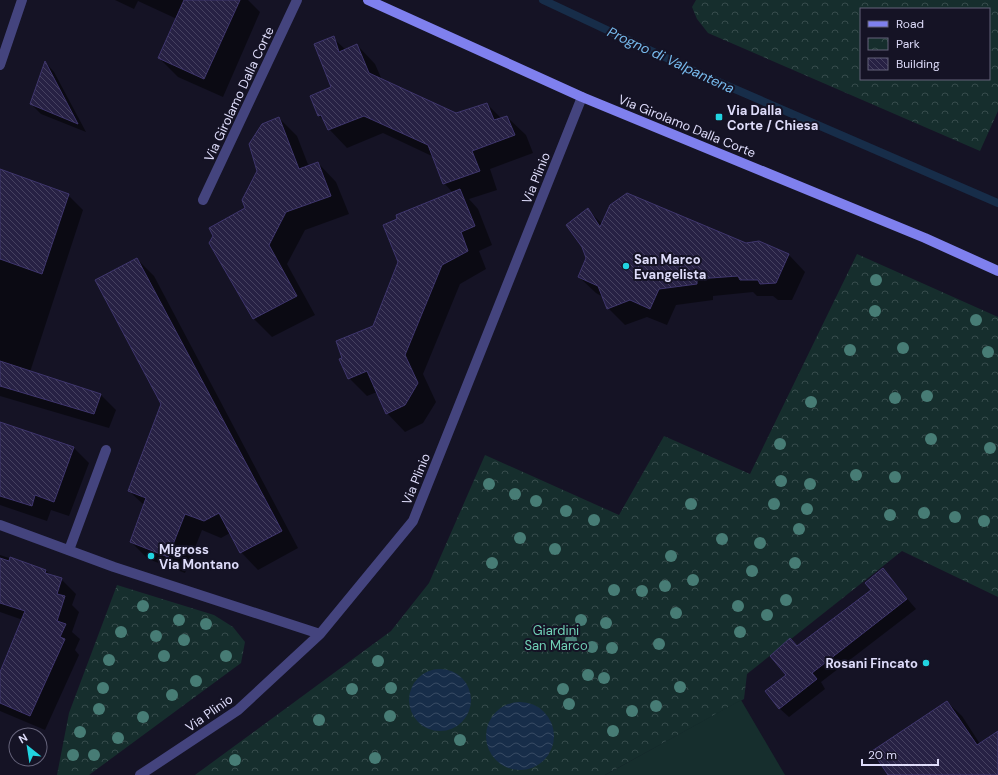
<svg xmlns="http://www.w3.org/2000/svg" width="998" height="775" font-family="'DM Sans',sans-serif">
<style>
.park{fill:url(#park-crowns);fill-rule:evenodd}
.pitch{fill:#162e2d}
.water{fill:url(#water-waves)}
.shadow{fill:#0007}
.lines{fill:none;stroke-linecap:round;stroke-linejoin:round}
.stream{stroke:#172d49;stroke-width:8}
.building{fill:url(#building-back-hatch);stroke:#3f366d}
.lane{stroke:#44447e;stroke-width:10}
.street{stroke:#44447e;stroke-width:10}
.secondary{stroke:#7f80ee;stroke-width:10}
.tree{fill:#477c75}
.poi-dot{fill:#21d4e1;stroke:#151325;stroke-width:1.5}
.labels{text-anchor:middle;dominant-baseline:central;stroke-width:4;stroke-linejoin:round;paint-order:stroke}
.street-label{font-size:13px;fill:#dedcfa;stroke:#151325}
.poi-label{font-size:13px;font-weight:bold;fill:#dedcfa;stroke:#151325;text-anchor:start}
.park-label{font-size:13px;fill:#70d1b6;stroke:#151325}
.water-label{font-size:14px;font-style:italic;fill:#77baed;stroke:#151325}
</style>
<defs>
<pattern id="park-crowns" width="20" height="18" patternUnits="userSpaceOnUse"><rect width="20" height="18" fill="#162e2d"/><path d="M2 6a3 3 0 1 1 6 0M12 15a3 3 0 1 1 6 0" fill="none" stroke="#374c4c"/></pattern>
<pattern id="water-waves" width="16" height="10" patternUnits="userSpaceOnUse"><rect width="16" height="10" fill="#172d49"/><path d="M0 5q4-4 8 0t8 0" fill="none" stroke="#384b64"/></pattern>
<pattern id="building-back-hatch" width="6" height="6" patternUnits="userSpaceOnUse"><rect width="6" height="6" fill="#272144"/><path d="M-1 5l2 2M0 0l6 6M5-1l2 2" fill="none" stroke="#464160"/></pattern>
</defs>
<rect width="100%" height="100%" fill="#151325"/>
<!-- park -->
<path class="park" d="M 696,0 L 998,0 L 998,111 L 980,151 L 708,33 L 697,19 L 692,7 ZM 861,9 L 989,9 L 989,79 L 861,79 Z
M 857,254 L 998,317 L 998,597 L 902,551 L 747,674 L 744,699 L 605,775 L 195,775 L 391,631 L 429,583 L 485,455 L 619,515 L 664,436 L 750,474 Z
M 117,585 L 214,615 L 233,627 L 245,642 L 241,663 L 89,775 L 57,775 L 69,713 Z"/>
<!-- pitch -->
<path class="pitch" d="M 741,700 L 785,775 L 605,775 Z"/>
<!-- water -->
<path class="water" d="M409 700a31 31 0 1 1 62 0a31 31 0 1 1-62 0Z
M486 736a34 34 0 1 1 68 0a34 34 0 1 1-68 0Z"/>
<!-- shadow -->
<path class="shadow" d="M 115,0 L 248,0 L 260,12 L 223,97 L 178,77 L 159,58 L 177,19 L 138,1 L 134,9 Z
M 333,38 L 346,50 L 357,45 L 375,64 L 382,80 L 456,115 L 487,104 L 502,119 L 507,117 L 526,135 L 533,153 L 490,169 L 497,190 L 469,199 L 478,209 L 492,245 L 479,251 L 486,269 L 460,284 L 423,374 L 436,402 L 423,423 L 405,432 L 387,413 L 377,392 L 367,396 L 349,378 L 344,358 L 374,327 L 453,193 L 444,183 L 434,157 L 383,133 L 347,148 L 329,129 L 326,122 L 319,116 L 311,97 L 332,88 Z
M 45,62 L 54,72 L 86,132 L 41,114 L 31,104 Z
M 279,118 L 297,136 L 309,167 L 318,163 L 336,182 L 349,214 L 305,230 L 287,264 L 315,315 L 272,337 L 254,319 L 210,243 L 247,208 L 258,171 Z
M 0,170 L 68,195 L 83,210 L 30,372 L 101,395 L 116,410 L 109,428 L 0,396 Z
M 588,210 L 602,224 L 745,244 L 789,255 L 805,272 L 792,300 L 778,300 L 773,296 L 757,296 L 753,292 L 713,296 L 713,300 L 676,305 L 667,325 L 647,317 L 625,325 L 608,308 L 603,297 L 596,293 L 579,277 L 587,258 Z
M 137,259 L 154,276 L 298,548 L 258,570 L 241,552 L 230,533 L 221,538 L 202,530 L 185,573 L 148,559 L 131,542 L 145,506 L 129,491 L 162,404 Z
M 0,423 L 74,448 L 89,463 L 69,516 L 51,510 L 47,521 L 0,505 Z
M 0,555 L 46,570 L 51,576 L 61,579 L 76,594 L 72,605 L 79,612 L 72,632 L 80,639 L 75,650 L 79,655 L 45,730 L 0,711 L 0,672 L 23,620 L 0,612 Z
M 883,570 L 916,609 L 821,682 L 825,689 L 789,717 L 779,708 L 797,647 L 872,590 Z
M 947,702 L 962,716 L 980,744 L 998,732 L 998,775 L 889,775 Z"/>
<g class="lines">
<!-- stream -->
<path class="stream" d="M 543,0 L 707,77 L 998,203"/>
</g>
<!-- building -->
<path class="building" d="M 184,0 L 240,0 L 204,79 L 158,58 Z
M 334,36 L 339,52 L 357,44 L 369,73 L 456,113 L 487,103 L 494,120 L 507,116 L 515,135 L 472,151 L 480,171 L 443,184 L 428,145 L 364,116 L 328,130 L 321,115 L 318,116 L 310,96 L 331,87 L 314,44 Z
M 45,61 L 57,84 L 78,124 L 30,104 Z
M 279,117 L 299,169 L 318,162 L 331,196 L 286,212 L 269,245 L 297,296 L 253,319 L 209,243 L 213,236 L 209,228 L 245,208 L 242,200 L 257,171 L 249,144 L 262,124 Z
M 0,169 L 69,194 L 42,274 L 0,259 Z
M 460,189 L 475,226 L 461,232 L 468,251 L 442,265 L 405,355 L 418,383 L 405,405 L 386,414 L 367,371 L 348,379 L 339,359 L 342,358 L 336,341 L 373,326 L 398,262 L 383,225 L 397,219 L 396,215 Z
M 627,193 L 746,243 L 759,241 L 789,254 L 776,283 L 760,284 L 758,280 L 740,280 L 738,276 L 697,279 L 697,284 L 659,289 L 650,309 L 630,300 L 607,309 L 598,286 L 578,277 L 586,258 L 582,247 L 566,225 L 588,208 L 600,227 L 610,205 Z
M 137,258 L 282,531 L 240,553 L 219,513 L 204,521 L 185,514 L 168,557 L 130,542 L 146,498 L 128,491 L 161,404 L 95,280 Z
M 0,361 L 101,394 L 94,414 L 0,386 Z
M 0,422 L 74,447 L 54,502 L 35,495 L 32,506 L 0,496 Z
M 10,557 L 46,570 L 45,573 L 62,578 L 57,594 L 65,596 L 57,621 L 66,624 L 60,637 L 65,639 L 30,716 L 0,703 L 0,672 L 25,611 L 0,603 L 0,558 L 9,561 Z
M 883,568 L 907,599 L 812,673 L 817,679 L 779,709 L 765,691 L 786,675 L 770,656 L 790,638 L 797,646 L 871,590 L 865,583 Z
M 947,701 L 977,745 L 998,731 L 998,775 L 888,775 L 872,751 Z"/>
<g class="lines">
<!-- lane -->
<path class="lane" d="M 69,550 L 106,450"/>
<!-- street -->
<path class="street" d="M 0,65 L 22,0
M 203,200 L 297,0
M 0,525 L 114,567 L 320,634
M 140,775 L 238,710 L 320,634 L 413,521 L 582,97"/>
<!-- secondary -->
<path class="secondary" d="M 368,0 L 582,97 L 925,238 L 998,271"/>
</g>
<!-- trees -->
<g class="tree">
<circle cx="876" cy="280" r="6"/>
<circle cx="875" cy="311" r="6"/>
<circle cx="976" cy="320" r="6"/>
<circle cx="903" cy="348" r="6"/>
<circle cx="850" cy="350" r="6"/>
<circle cx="988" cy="352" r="6"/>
<circle cx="927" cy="396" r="6"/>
<circle cx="895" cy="398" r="6"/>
<circle cx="811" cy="402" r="6"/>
<circle cx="931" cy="439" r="6"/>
<circle cx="780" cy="444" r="6"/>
<circle cx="990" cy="448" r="6"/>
<circle cx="856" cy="475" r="6"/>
<circle cx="895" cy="477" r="6"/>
<circle cx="781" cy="481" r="6"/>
<circle cx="489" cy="484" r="6"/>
<circle cx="810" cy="484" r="6"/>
<circle cx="515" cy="494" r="6"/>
<circle cx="536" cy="501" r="6"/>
<circle cx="691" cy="504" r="6"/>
<circle cx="774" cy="504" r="6"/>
<circle cx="807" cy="509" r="6"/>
<circle cx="566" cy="511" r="6"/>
<circle cx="924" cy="513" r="6"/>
<circle cx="890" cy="515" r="6"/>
<circle cx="955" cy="517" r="6"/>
<circle cx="594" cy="520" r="6"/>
<circle cx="984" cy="521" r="6"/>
<circle cx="799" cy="529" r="6"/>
<circle cx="520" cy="538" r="6"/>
<circle cx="722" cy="539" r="6"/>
<circle cx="760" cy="543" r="6"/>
<circle cx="555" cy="549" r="6"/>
<circle cx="671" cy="556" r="6"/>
<circle cx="492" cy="563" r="6"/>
<circle cx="795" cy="563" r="6"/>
<circle cx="752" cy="571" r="6"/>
<circle cx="693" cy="580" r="6"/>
<circle cx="665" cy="586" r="6"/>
<circle cx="614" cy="590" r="6"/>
<circle cx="642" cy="591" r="6"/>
<circle cx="786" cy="600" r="6"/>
<circle cx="143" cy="606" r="6"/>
<circle cx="738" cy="606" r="6"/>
<circle cx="676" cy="613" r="6"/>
<circle cx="767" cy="615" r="6"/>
<circle cx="179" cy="620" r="6"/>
<circle cx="581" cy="620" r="6"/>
<circle cx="606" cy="623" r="6"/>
<circle cx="206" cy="624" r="6"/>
<circle cx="121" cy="632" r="6"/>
<circle cx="740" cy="632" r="6"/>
<circle cx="156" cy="636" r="6"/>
<circle cx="184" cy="640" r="6"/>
<circle cx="571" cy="640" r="6"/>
<circle cx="659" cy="644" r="6"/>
<circle cx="592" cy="647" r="6"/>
<circle cx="612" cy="648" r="6"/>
<circle cx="164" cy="656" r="6"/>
<circle cx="226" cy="656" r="6"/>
<circle cx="109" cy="660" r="6"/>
<circle cx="378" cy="661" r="6"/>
<circle cx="588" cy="675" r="6"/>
<circle cx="604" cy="678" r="6"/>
<circle cx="196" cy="681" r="6"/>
<circle cx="680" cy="687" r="6"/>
<circle cx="103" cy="688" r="6"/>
<circle cx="391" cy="688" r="6"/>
<circle cx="352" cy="689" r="6"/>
<circle cx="563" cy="689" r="6"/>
<circle cx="172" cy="695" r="6"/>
<circle cx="569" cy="704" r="6"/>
<circle cx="656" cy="706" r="6"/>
<circle cx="99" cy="709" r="6"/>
<circle cx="632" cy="711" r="6"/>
<circle cx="390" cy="716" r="6"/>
<circle cx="143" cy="717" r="6"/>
<circle cx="319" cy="720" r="6"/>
<circle cx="613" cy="731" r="6"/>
<circle cx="80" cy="732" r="6"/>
<circle cx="118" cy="738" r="6"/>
<circle cx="460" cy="740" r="6"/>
<circle cx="73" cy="755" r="6"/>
<circle cx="94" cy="755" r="6"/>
<circle cx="375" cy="758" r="6"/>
<circle cx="235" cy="760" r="6"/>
</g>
<!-- markers -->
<g class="poi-dot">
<rect x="715" y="113" width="8" height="8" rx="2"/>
<circle cx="626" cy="266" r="4"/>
<circle cx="151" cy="556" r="4"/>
<circle cx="926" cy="663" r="4"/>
</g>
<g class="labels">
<!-- street labels -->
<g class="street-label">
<text transform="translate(239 94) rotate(-65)">Via Girolamo Dalla Corte</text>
<text transform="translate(687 126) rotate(22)">Via Girolamo Dalla Corte</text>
<text transform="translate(536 178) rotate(-68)">Via Plinio</text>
<text transform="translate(416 479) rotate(-68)">Via Plinio</text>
<text transform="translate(209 713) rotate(-35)">Via Plinio</text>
</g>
<!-- poi labels -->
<g class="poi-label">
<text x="727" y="110">Via Dalla<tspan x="727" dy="15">Corte / Chiesa</tspan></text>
<text x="634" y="259">San Marco<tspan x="634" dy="15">Evangelista</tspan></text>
<text x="159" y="549">Migross<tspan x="159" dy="15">Via Montano</tspan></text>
<text x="918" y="663" text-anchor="end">Rosani Fincato</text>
</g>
<!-- park labels -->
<g class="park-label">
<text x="556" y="630">Giardini<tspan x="556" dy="15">San Marco</tspan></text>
</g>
<!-- water labels -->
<g class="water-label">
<text transform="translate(671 60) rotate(25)">Progno di Valpantena</text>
</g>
</g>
<!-- legend -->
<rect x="860" y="8" width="130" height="72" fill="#151325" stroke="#65637a"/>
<rect x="868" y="21" width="20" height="6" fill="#7f80ee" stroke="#65637a"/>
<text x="896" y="28" font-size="12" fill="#dedcfa">Road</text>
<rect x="868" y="38" width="20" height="12" fill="url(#park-crowns)" stroke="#65637a"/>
<text x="896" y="48" font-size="12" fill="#dedcfa">Park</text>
<rect x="868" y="58" width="20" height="12" fill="url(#building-back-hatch)" stroke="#65637a"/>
<text x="896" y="68" font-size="12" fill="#dedcfa">Building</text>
<!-- north arrow -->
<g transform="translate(28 747) rotate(330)"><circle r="19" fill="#151325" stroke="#65637a"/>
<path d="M0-3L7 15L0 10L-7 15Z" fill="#21d4e1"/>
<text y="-6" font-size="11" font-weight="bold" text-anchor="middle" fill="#dedcfa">N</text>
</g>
<!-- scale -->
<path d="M862 759v6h76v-6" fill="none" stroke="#dedcfa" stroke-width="2"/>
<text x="868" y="759" font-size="12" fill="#dedcfa" stroke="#151325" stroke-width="3" paint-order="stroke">20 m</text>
</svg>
